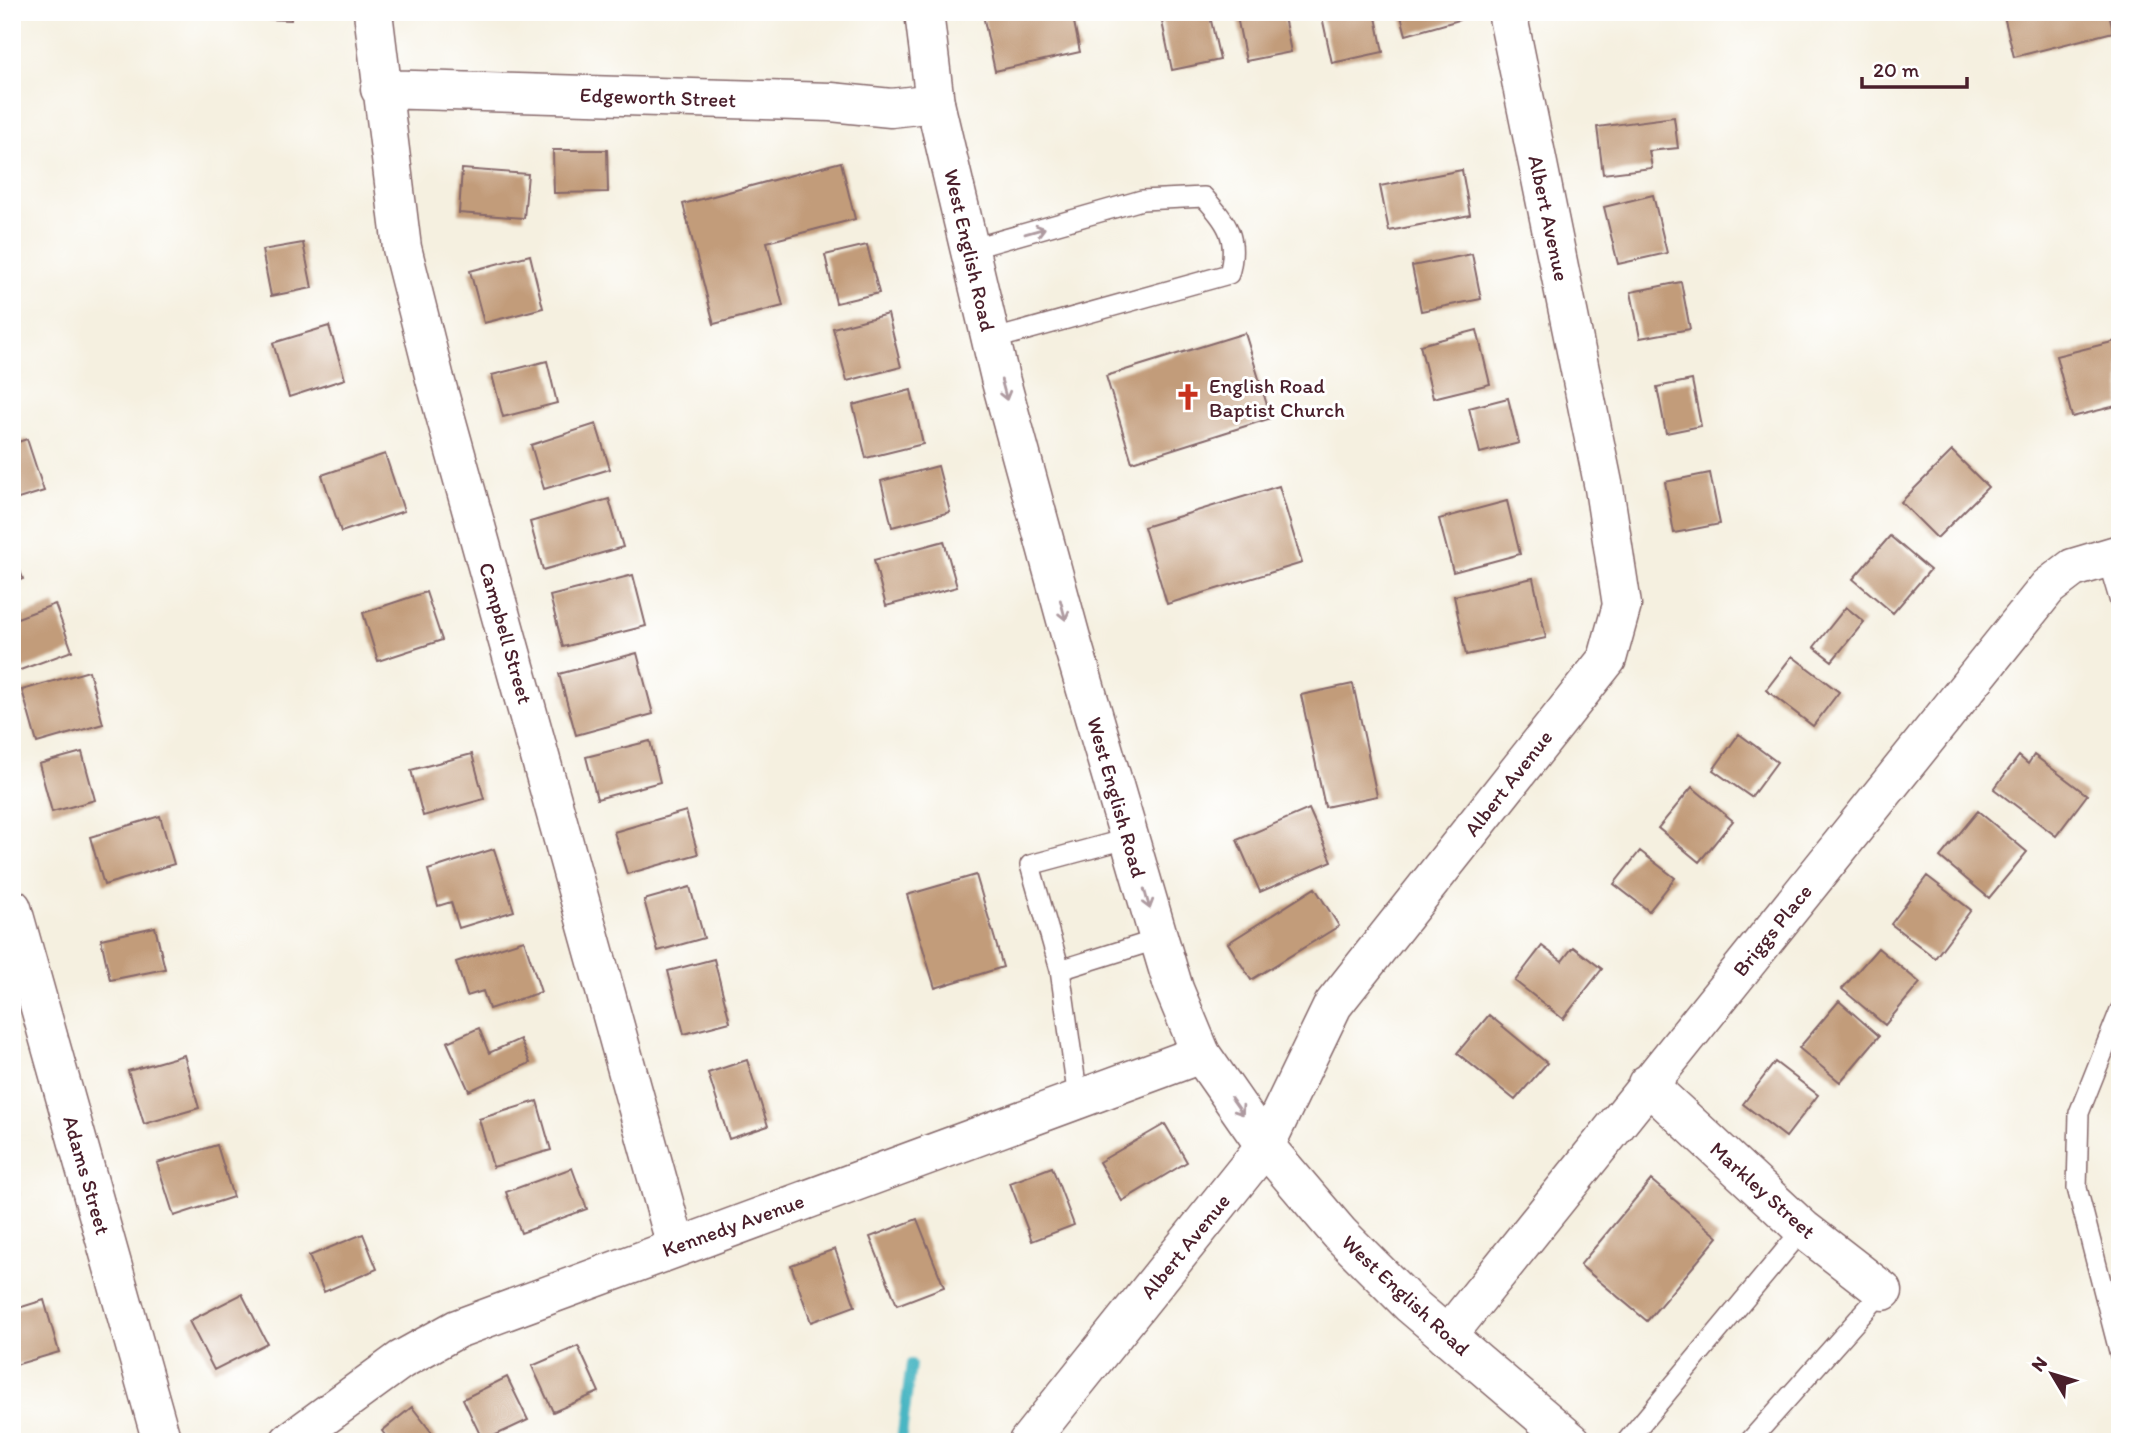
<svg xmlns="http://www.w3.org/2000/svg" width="2132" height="1454" font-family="Itim,sans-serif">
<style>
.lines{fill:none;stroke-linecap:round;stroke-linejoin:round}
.stream{stroke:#48b6c3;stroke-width:10}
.building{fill:#c29c7a}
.lane-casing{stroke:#86686a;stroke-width:22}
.street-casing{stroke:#86686a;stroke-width:41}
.secondary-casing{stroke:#86686a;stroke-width:41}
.lane{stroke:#fff;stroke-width:19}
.street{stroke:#fff;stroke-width:38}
.secondary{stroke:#fff;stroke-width:38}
.oneway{stroke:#ae9aa0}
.labels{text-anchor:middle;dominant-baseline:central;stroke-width:6;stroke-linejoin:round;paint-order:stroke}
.street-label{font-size:21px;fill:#4a1f2b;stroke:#fff}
.poi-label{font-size:21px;fill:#4a1f2b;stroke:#fff;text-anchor:start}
</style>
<rect width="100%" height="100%" fill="#fff"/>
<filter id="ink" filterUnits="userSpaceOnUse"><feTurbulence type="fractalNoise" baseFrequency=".0143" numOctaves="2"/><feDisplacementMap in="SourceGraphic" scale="14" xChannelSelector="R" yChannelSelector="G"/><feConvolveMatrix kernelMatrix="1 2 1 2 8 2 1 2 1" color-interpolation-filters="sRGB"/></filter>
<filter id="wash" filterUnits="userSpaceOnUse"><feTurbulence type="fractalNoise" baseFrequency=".00686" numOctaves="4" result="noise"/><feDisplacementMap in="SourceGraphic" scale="28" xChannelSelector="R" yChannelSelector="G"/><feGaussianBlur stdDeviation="1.57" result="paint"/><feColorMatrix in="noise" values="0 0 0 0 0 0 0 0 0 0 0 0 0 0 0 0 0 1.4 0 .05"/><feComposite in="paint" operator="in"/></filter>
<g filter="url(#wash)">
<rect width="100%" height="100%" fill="#f5f0e0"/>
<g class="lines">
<!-- stream -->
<path class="stream" d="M 901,1442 L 911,1364"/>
</g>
<g id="blocks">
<!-- building -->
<path class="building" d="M 240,12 L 292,12 L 291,20 L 240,18 Z
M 994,12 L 1072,12 L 1080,52 L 995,71 L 983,15 Z
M 1160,12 L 1209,12 L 1220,60 L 1172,70 Z
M 1236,12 L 1283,12 L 1291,52 L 1246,61 Z
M 1321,12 L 1375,12 L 1383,52 L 1332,63 Z
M 1400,12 L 1457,12 L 1459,20 L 1406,35 Z
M 2003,12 L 2109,12 L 2113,32 L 2014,57 Z
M 1674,117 L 1678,148 L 1649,151 L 1652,168 L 1603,174 L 1597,127 Z
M 553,150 L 607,150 L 608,192 L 554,193 Z
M 841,162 L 855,219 L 767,242 L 783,306 L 714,324 L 683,204 Z
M 462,169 L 528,174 L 524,218 L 459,213 Z
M 1462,170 L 1470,215 L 1389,231 L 1380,186 Z
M 1653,195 L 1667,253 L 1618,264 L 1604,207 Z
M 303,243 L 312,288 L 271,296 L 262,250 Z
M 867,245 L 879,293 L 836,303 L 825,255 Z
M 1472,254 L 1481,299 L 1421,311 L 1412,266 Z
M 530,255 L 543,308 L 484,323 L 470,271 Z
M 1681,282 L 1690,329 L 1640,338 L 1631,292 Z
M 888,314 L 901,367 L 847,381 L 833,328 Z
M 329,326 L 345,379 L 289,397 L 273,343 Z
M 1477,330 L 1490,384 L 1433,398 L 1420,345 Z
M 1245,333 L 1271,418 L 1132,462 L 1106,376 Z
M 2120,340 L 2120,405 L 2072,417 L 2056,356 Z
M 547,361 L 557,403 L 503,417 L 492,375 Z
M 1692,380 L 1701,426 L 1666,433 L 1657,387 Z
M 911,390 L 923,444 L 866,458 L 853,405 Z
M 1508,398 L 1519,443 L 1480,453 L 1469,408 Z
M 596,424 L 610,469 L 544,489 L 531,445 Z
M 27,439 L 44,491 L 12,501 L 12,444 Z
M 1952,451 L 1988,487 L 1937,538 L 1901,502 Z
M 385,454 L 404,511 L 341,532 L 322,475 Z
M 938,466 L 950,512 L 892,527 L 881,481 Z
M 1710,473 L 1720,524 L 1674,533 L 1665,482 Z
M 1279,486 L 1302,563 L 1167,604 L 1144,527 Z
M 609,499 L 623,547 L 543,570 L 530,522 Z
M 1507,501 L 1520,554 L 1453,572 L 1439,519 Z
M 1890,536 L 1930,570 L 1893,613 L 1853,579 Z
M 944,541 L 957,587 L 886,606 L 874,560 Z
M 12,548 L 23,579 L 12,583 Z
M 633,575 L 646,626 L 563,647 L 550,596 Z
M 1533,578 L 1546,638 L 1466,655 L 1454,596 Z
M 426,592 L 442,640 L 378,661 L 363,613 Z
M 55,604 L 72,651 L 12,673 L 12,620 Z
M 1846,607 L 1864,622 L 1832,661 L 1814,647 Z
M 637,653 L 653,714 L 576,735 L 559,674 Z
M 1792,656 L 1839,692 L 1813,726 L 1766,690 Z
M 89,671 L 103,724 L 37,743 L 22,690 Z
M 1353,684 L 1377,796 L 1325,807 L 1301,695 Z
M 1739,734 L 1777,762 L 1751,797 L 1713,770 Z
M 650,741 L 660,782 L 597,799 L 586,757 Z
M 82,752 L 95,800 L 52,812 L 39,764 Z
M 472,754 L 484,799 L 423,816 L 411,770 Z
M 2034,755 L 2087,795 L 2056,836 L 1994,789 L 2019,756 L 2028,764 Z
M 1692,787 L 1733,821 L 1699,862 L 1658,828 Z
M 1309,809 L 1332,861 L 1260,892 L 1237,840 Z
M 686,811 L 698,854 L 627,874 L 614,832 Z
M 1978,811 L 2027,852 L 1989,898 L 1940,857 Z
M 160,816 L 174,864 L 104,885 L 90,837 Z
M 494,849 L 514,911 L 459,928 L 451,902 L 438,906 L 428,870 Z
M 1640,851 L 1675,878 L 1649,911 L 1614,884 Z
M 976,875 L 1003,967 L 935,988 L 907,895 Z
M 1927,876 L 1971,910 L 1935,958 L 1891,924 Z
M 690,887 L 704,938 L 658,951 L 644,900 Z
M 1315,888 L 1339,926 L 1251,980 L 1228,943 Z
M 155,927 L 165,969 L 110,980 L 101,939 Z
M 524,940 L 541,992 L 489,1009 L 483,991 L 467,996 L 456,962 Z
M 1542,946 L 1562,961 L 1573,947 L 1602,969 L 1563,1019 L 1515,981 Z
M 1878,948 L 1920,983 L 1885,1025 L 1842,989 Z
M 714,959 L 730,1022 L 684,1034 L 668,971 Z
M 1839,1001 L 1879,1036 L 1840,1082 L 1799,1048 Z
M 1489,1015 L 1547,1063 L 1515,1100 L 1457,1053 Z
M 479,1028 L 489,1053 L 520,1039 L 530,1063 L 469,1091 L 447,1042 Z
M 184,1055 L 199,1108 L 144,1124 L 128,1071 Z
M 747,1060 L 768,1126 L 729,1139 L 708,1073 Z
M 1775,1062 L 1818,1095 L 1786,1137 L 1743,1104 Z
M 537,1101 L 551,1150 L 493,1167 L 479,1119 Z
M 1165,1124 L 1187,1162 L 1122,1201 L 1099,1162 Z
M 217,1145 L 233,1197 L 174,1216 L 157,1163 Z
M 1052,1167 L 1074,1225 L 1032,1241 L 1010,1183 Z
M 572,1168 L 587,1209 L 521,1233 L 506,1192 Z
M 12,1171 L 20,1195 L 12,1197 Z
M 1651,1180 L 1718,1237 L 1647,1321 L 1580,1265 Z
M 917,1219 L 944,1287 L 897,1305 L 870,1237 Z
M 363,1234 L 377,1269 L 324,1292 L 309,1256 Z
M 835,1249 L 855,1306 L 811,1322 L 791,1265 Z
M 242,1294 L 267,1343 L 214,1370 L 189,1321 Z
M 44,1300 L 59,1352 L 12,1366 L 12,1310 Z
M 578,1346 L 599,1392 L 553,1412 L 532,1366 Z
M 507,1377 L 528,1420 L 483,1441 L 463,1399 Z
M 412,1407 L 439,1442 L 390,1442 L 382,1431 Z"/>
</g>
</g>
<g filter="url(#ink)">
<use href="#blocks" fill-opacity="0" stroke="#86686a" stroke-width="2"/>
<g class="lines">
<defs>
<path id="lane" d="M 970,249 L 1142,200 L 1204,197 C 1227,223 1239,237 1229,274 L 991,340
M 2107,558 L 2120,602
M 1060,970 L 1159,939
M 2120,1010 L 2079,1113 L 2077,1188 L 2120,1355
M 1078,1099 L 1060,970 L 1030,865 L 1130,838
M 1626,1442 L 1803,1229
M 1749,1442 L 1883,1291"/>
<path id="street" d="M 373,12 L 402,248 L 435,379 L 676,1246
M 380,89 L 831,102 L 891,108 L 935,103
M 12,908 L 162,1442
M 1647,1084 L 1803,1229 L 1883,1291
M 1447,1336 L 2048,587 L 2073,568 L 2120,554
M 289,1442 L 401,1360 L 457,1329 L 1201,1054
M 1028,1442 L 1265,1146 L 1333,1005 L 1607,659 L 1622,605 L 1604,488 L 1507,12"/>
<path id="secondary" d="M 924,12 L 935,103 L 1000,378 L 1074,649 L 1159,939 L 1174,989 L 1201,1054 L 1265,1146 L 1340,1234 L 1411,1305 L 1572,1442"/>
</defs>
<!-- lane casing -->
<use href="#lane" class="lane-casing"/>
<!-- street casing -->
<use href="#street" class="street-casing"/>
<!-- secondary casing -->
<use href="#secondary" class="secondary-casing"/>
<!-- lane -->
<use href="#lane" class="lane"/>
<!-- street -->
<use href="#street" class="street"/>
<!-- secondary -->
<use href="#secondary" class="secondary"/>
</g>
<!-- one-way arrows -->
<defs><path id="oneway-shaft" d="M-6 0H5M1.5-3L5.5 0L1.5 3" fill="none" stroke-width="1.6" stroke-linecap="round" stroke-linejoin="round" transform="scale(1.75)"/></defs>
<g class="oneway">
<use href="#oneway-shaft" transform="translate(1035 231) rotate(-16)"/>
<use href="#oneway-shaft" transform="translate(1004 390) rotate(75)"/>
<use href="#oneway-shaft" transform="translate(1063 610) rotate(75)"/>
<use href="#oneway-shaft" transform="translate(1147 899) rotate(74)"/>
<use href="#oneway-shaft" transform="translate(1237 1106) rotate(55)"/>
</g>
</g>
<!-- icons -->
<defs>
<symbol id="church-bare" viewBox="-9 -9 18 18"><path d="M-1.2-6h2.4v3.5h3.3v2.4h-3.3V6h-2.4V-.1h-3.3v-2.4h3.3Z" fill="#c8321e" stroke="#fff" stroke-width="2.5" paint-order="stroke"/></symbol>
</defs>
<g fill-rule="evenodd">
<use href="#church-bare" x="1169" y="378" width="38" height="38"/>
</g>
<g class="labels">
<!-- street labels -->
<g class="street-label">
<text transform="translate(658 97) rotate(2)">Edgeworth Street</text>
<text transform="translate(1549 218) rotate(78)">Albert Avenue</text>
<text transform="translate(970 250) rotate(77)">West English Road</text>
<text transform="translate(506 633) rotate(74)">Campbell Street</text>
<text transform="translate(1508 783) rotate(-52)">Albert Avenue</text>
<text transform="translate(1117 797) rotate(74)">West English Road</text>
<text transform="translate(1772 930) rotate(-51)">Briggs Place</text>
<text transform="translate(87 1175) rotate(74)">Adams Street</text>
<text transform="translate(1763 1190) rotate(42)">Markley Street</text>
<text transform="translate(733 1225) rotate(-20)">Kennedy Avenue</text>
<text transform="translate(1185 1246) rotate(-51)">Albert Avenue</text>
<text transform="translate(1406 1295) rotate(43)">West English Road</text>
</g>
<!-- poi labels -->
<g class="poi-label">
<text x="1209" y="385">English Road<tspan x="1209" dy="24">Baptist Church</tspan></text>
</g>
</g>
<!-- margin -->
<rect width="2132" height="1454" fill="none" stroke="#fff" stroke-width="42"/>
<!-- north arrow -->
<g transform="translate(2052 1374) rotate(308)" stroke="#ffffff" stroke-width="5" paint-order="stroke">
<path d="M0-5L12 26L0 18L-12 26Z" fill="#4a1f2b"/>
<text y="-10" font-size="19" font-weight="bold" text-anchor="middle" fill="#4a1f2b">N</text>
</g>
<!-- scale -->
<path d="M1862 77v10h105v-10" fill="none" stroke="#4a1f2b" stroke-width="3.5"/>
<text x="1873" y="77" font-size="21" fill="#4a1f2b" stroke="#ffffff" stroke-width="5" paint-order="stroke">20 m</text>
</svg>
